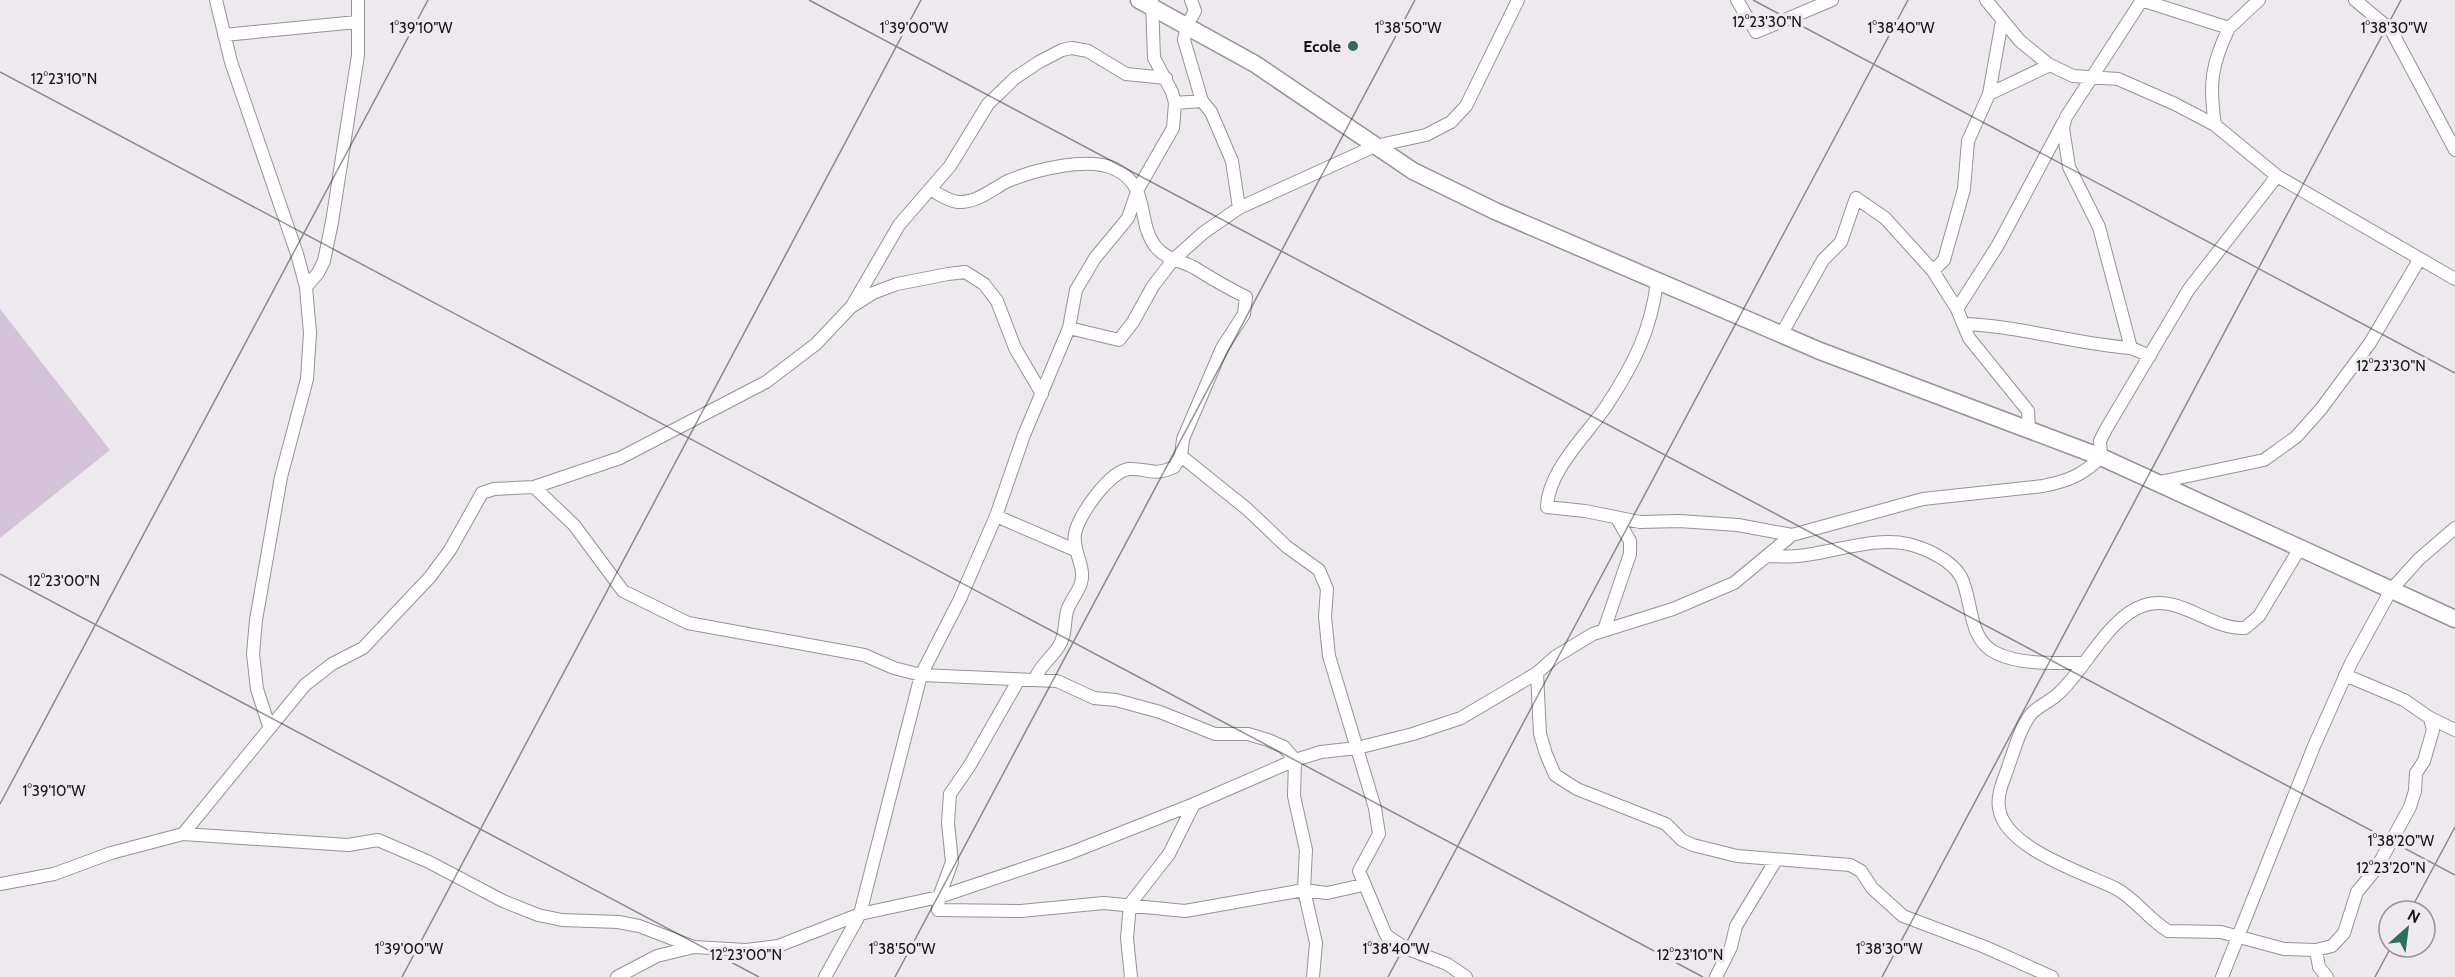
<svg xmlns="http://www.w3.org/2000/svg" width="2455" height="977" font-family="Cabin,sans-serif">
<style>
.green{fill:#d4c3d8}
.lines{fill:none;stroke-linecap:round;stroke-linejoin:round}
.street-casing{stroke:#969296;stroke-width:14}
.secondary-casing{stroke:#969296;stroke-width:19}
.street{stroke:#fff;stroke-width:12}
.secondary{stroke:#fff;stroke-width:16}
.ticks{fill:none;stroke:#171517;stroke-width:1.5;stroke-opacity:0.45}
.poi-dot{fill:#306d59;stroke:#ede9ee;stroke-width:2}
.labels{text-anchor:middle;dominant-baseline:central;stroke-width:6;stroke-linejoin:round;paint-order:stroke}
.poi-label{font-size:16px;font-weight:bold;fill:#171517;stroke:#ede9ee;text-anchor:end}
.ticks-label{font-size:15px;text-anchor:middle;fill:#171517;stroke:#ede9ee;stroke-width:6;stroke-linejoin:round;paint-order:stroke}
</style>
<rect width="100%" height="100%" fill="#ede9ee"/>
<!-- green -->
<path class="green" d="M 0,309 L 110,450 L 0,538 Z"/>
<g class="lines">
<defs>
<path id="street" d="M 216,0 L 231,62 L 297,254 L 306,287 L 310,333 L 307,379 L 281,477 L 256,620 L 253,654 L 257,689 L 269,726
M 1191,0 L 1195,11 L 1187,25 L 1184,40 L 1202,101 L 1211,112 L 1232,161 L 1239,208
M 1737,0 L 1756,32 L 1832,0
M 1986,0 L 2020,41 L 2048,64 L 2073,76 L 2118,79 L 2175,104 L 2215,125 L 2277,176 L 2455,279
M 2141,0 L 2229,28 L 2259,0
M 2142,0 L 2066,117 L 2063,128 L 2069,167 L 2099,227 L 2131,348 L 2150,356
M 2355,0 L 2391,30 L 2455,150
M 224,35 L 357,22
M 1989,94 L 2050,65
M 1175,103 L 1202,101
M 2215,125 C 2209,85 2211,65 2229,28
M 930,189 C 938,194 948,201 958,202 C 977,203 992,189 1008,181 C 1034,170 1088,156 1115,169 C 1151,187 1136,220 1155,246 C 1166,260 1181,260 1195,268 C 1212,279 1228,288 1246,297 L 1244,314 L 1222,348 L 1183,439 L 1181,456 L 1174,467 C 1152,477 1148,468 1129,469 C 1110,471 1078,515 1075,534 C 1072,550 1086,567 1081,583 C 1078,593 1070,601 1067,611 C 1064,624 1066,635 1059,646 C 1051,659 1040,665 1035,679
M 1933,271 L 1944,260 L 1964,189 L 1968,141 L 1989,94 L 2002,21
M 1657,282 C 1651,330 1634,364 1607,405 C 1588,434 1548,470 1547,507 L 1585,511 L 1640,522 L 1679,521 L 1738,525 L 1792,535
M 306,287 L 318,273 L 324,261 L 332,222 L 358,55 L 358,0
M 852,306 L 899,225 L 950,166 L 988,104 L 1015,78 L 1039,62 L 1062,50 L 1072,48 L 1088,51 L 1126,74 L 1166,78
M 1957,309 L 1998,245 L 2063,123
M 1964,324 C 2021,326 2075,344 2131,348
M 1069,328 L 1119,340 L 1133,322 L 1153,286 L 1173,260 L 1203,233 L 1239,208 L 1375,146 L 1426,135 L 1451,122 L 1466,106 L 1518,0
M 1781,335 L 1823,260 L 1841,242 L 1856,198 L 1885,218 L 1933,271 L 1957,309 L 1969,338 L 2028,411 L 2029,430
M 1181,456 L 1247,509 L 1287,547 L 1319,570 L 1327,589 L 1325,617 L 1329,656 L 1375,808 L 1379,834 L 1359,871 L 1386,935 L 1405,948 L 1447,964 L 1466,977
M 2155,483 L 2264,460 L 2296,437 L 2321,409 L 2370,343 L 2419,260
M 534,487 L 574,525 L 623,591 L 688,623 L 864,655 L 894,668 L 921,675 L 1057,681 L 1094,698 L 1116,700 L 1160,712 L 1215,734 L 1248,734 L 1268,740 L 1284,747 L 1295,760 L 1294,796 L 1306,850 L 1304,890 L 1316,943 L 1313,977
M 996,516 L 1075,550
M 2300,548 L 2259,616 L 2245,628 C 2211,630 2180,594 2145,605 C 2109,616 2086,668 2060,692 C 2052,701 2039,705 2031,714 C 2019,729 2013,755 2006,773 C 2002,784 1997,796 1999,808 C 2004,848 2084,873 2115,888 C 2136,899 2148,919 2168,931 L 2221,932 L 2284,949 L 2316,950 L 2332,946 L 2344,933 L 2357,892 L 2376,869 L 2410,807 L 2415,791 L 2416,773 L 2424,761 L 2433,730 L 2430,718 L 2404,700 L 2345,675
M 1767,556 C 1778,556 1789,557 1799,556 C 1831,553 1876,536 1908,544 C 1925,548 1952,560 1961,577 C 1973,600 1967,639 1996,653 C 2021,665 2054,663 2081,663
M 1604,630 L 1630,554 L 1630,541 L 1618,520
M 1537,673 L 1540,734 L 1546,754 L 1555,775 L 1577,789 L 1666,824 L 1682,840 L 1693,845 L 1737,856 L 1850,865 L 1861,871 L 1872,888 L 1903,916 L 1985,947 L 2052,977
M 1018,681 L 970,765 L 950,794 L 948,823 L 952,862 L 939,897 L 938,910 L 1021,911 L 1104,903 L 1185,911 L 1304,890 L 1327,893 L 1363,885
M 2430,718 L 2455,730
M 183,834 L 305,685 L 332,664 L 363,648 L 430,577 L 450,550 L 482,493 L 494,489 L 534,487 L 620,458 L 766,382 L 816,344 L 851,307 L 873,293 L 897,284 L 948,274 L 965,272 L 984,284 L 997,301 L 1015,348 L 1042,394
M 0,884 L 54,874 L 111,853 L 183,834 L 348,845 L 378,840 L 429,862 L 503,901 L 538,915 L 562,920 L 618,922 L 639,926 L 694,947 L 746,950 L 778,946 L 860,914 L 939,897 L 1070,853 L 1194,804 L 1295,760 L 1321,752 L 1357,748 L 1413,734 L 1461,718 L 1537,673 L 1555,657 L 1593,634 L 1673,609 L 1734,583 L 1792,535 L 1923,499 L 2043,486 C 2068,481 2083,475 2101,457 L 2100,441 L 2106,429 L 2189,289 L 2277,176
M 2316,950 L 2319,967 L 2327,977
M 617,977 L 657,956 L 694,947
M 825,977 L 860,914 L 921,675 L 960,599 L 996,516 L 1024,435 L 1069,328 L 1076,290 L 1095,258 L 1128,218 L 1138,189 L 1173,128 L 1175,103 L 1172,92 L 1154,58 L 1152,1
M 1131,977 L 1127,938 L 1130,904 L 1169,854 L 1194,804
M 1716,977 L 1731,947 L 1736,926 L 1776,860
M 2222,977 L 2314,746 L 2351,663 L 2391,590 L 2419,559 L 2455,528"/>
<path id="secondary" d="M 1139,0 L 1255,64 L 1413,171 L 1495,211 L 1820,351 L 2101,457 L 2455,619"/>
</defs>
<!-- street casing -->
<use href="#street" class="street-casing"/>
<!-- secondary casing -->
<use href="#secondary" class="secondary-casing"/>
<!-- street -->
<use href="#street" class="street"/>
<!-- secondary -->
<use href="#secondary" class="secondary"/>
</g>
<!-- ticks -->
<path class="ticks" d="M 809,0 L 2455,875M 1753,0 L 2455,373M 0,72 L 1703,977M 0,574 L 759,977M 0,804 L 428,0M 2410,911 L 2455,827M 402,977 L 921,0M 895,977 L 1415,0M 1388,977 L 1908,0M 1882,977 L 2401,0M 2375,977 L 2391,947"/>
<!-- markers -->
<circle class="poi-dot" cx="1353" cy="46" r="6"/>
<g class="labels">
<!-- poi labels -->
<g class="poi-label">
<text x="1341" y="46">Ecole</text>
</g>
</g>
<g class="ticks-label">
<text x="1767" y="27">12°23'30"N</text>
<text x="421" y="33">1°39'10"W</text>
<text x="914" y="33">1°39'00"W</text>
<text x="1408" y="33">1°38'50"W</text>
<text x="1901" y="33">1°38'40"W</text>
<text x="2394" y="33">1°38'30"W</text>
<text x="64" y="84">12°23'10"N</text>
<text x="2391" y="371">12°23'30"N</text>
<text x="64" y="586">12°23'00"N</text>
<text x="54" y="796">1°39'10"W</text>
<text x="2401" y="846">1°38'20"W</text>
<text x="2391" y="873">12°23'20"N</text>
<text x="409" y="954">1°39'00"W</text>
<text x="902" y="954">1°38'50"W</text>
<text x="1396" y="954">1°38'40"W</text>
<text x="1889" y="954">1°38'30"W</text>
<text x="746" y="960">12°23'00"N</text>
<text x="1690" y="960">12°23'10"N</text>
</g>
<!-- north arrow -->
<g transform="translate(2407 929) rotate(28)"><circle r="28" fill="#ede9ee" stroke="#979498" stroke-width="1.5"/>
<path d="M0-4.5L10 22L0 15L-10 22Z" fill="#306d59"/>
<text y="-9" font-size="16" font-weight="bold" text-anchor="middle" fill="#171517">N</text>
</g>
</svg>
